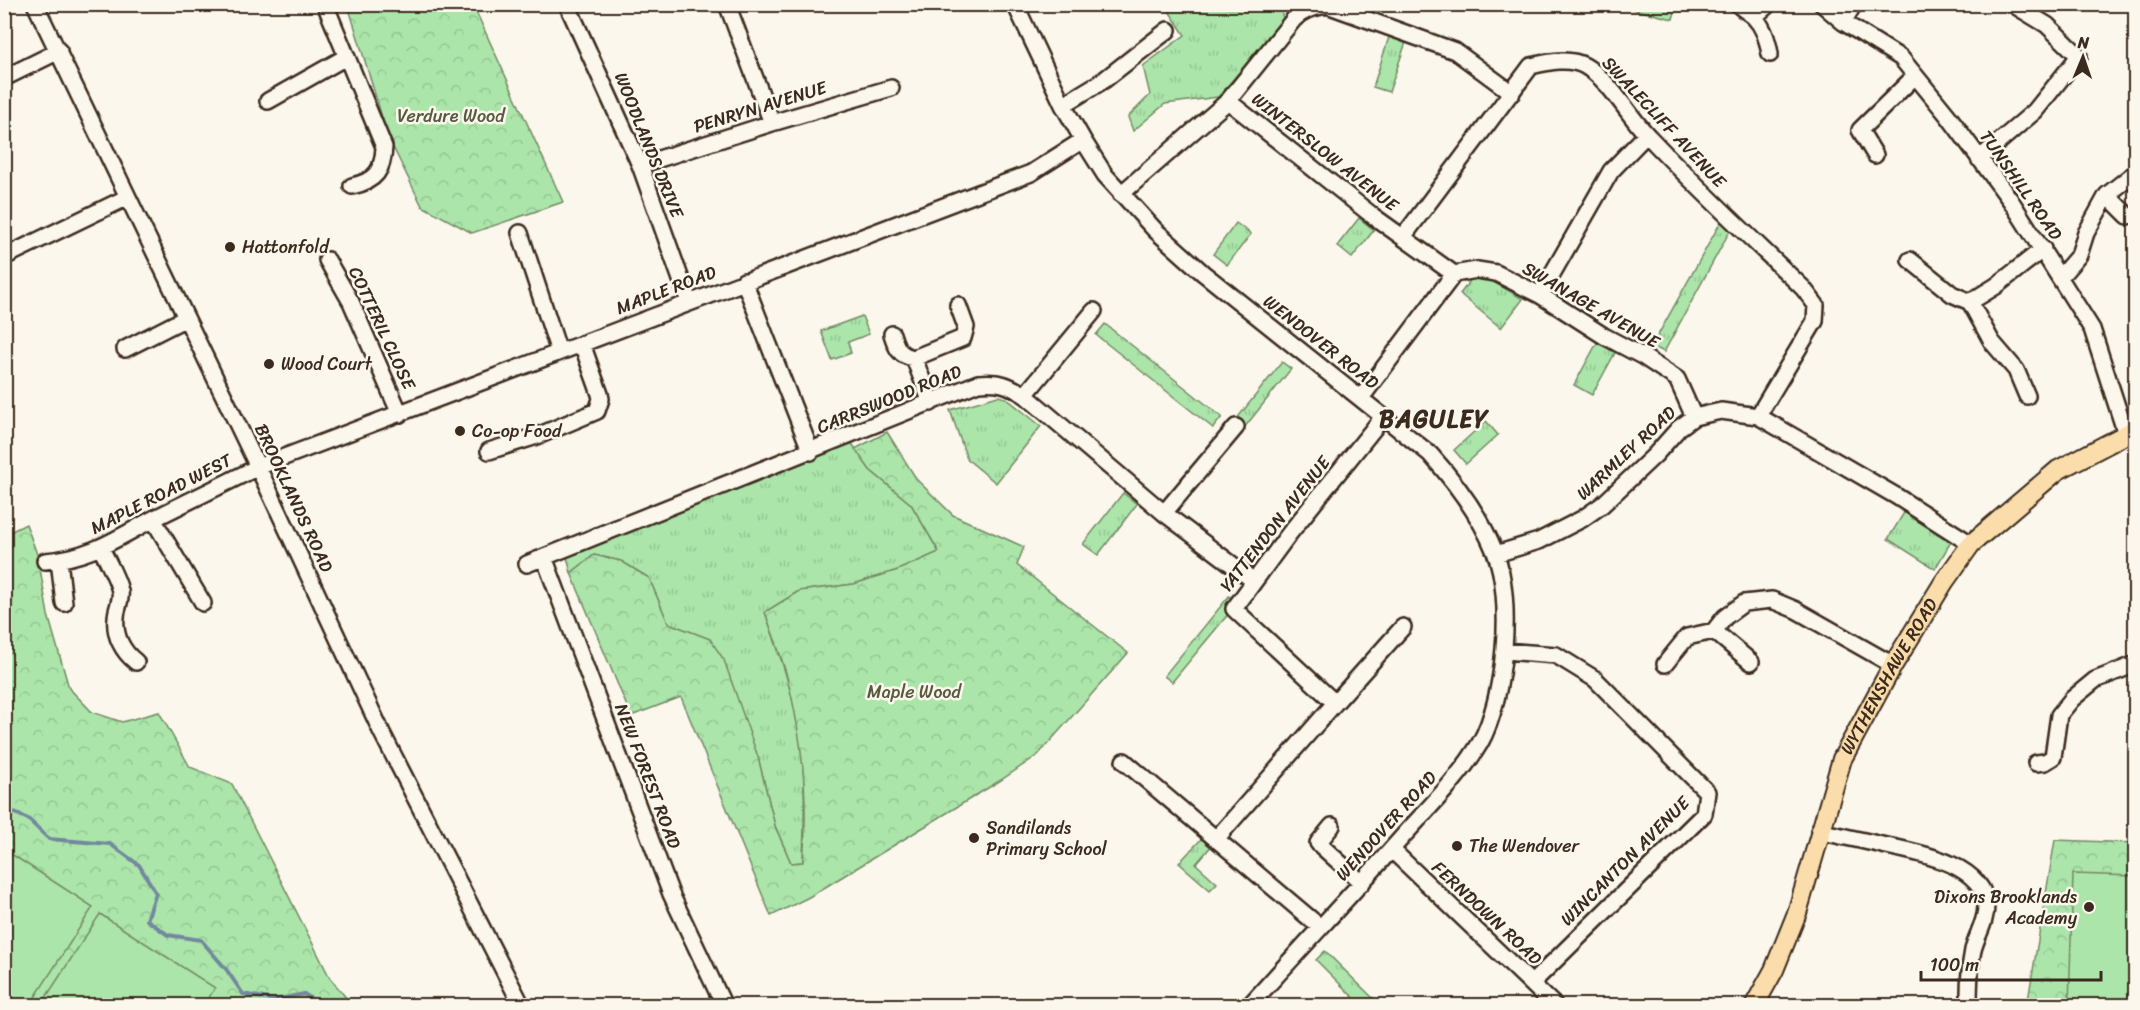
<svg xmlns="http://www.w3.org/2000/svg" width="2140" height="1010" font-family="Sriracha,sans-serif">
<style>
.grass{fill:url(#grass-tufts);stroke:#738864;stroke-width:1.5}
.forest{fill:url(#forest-crowns);stroke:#738864;stroke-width:1.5}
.garden{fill:#abe5aa;stroke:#738864;stroke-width:1.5}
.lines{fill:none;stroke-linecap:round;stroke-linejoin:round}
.stream{stroke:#73889e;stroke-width:4}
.minor-casing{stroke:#3b2a1e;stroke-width:20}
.major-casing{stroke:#3b2a1e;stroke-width:22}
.minor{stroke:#fbf7ec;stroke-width:15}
.major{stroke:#faddab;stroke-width:18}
.poi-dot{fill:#3b2a1e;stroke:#fbf7ec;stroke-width:2}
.labels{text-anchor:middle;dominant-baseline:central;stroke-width:5;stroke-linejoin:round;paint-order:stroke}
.street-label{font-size:18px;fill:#3b2a1e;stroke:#fbf7ec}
.park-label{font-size:18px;fill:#575941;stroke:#fbf7ec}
.poi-label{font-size:18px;fill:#3b2a1e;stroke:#fbf7ec;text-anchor:start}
.district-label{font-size:24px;font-weight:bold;letter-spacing:1.5px;fill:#3b2a1e;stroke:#fbf7ec}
</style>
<defs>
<pattern id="grass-tufts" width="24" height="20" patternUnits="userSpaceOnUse" patternTransform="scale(1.5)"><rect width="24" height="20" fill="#abe5aa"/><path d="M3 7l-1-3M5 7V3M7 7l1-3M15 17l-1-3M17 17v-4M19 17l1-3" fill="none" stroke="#94c592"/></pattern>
<pattern id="forest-crowns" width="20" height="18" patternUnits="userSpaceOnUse" patternTransform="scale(1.5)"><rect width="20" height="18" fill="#abe5aa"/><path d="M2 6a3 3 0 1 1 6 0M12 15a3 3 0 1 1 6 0" fill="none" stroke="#94c592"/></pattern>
</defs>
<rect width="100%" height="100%" fill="#fbf7ec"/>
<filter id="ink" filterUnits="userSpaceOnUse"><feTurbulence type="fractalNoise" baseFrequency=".0167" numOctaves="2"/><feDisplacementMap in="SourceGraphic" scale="12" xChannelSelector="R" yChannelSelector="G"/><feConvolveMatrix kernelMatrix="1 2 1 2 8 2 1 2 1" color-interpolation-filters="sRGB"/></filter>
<g filter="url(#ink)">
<!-- grass -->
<path class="grass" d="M 1165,5 L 1282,5 L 1282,15 L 1284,20 L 1218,97 L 1165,104 L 1133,131 L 1128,117 L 1150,95 L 1143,66 L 1185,35 Z
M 1390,34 L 1407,39 L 1389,92 L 1373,87 Z
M 1359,218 L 1374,230 L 1352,258 L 1337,246 Z
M 1723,218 L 1732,227 L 1664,352 L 1652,346 Z
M 1236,223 L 1251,234 L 1227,265 L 1213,254 Z
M 1475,274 L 1480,274 L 1523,299 L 1501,328 L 1460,294 Z
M 862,316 L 869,334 L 848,342 L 851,353 L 832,360 L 821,331 Z
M 1105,324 L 1222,417 L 1213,428 L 1096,335 Z
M 1598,341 L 1616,351 L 1592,395 L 1574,385 Z
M 1282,362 L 1291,369 L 1244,428 L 1235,421 Z
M 998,396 L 1006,398 L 1041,426 L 996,483 L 967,459 L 950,410 Z
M 1486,421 L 1498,435 L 1466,464 L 1454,450 Z
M 851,442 L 870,470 L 911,504 L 939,552 L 898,570 L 854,584 L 799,591 L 765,612 C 780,655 796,700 801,746 C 806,784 804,824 803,862 L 791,863 L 775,826 L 758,757 L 710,639 L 668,623 L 649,578 L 621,561 L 594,555 L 571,573 L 566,553 L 572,549 Z
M 1123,493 L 1137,504 L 1098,555 L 1083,544 Z
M 1905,511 L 1952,540 L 1935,569 L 1888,539 Z
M 1229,596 L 1232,599 L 1225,608 L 1230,612 L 1172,682 L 1164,676 Z
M 1204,836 L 1213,844 L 1196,864 L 1217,883 L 1210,890 L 1179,863 Z
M 1325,951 L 1380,1005 L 1361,1005 L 1316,960 Z"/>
<!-- forest -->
<path class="forest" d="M 348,5 L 473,5 L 563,202 L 472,233 L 422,206 L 388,137 Z
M 887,432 L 917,480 L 953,515 L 1024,547 L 1017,565 L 1128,653 L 1038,755 L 1001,780 L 809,897 L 771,916 L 681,697 L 631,716 L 571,573 L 594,555 L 621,561 L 649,578 L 668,623 L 710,639 L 724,660 L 758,757 L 775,826 L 791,863 L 803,862 C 809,799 802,735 786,673 C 780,653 772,632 765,612 L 799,591 L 854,584 L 898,570 L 939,552 L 911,504 L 870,470 L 855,449 Z
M 26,524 L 38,557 L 48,615 L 69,688 L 92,712 L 122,722 L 159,712 L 190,767 L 232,784 L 330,978 L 352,1005 L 5,1006 L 4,535 Z
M 2055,840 L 2135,843 L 2135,1005 L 2027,1006 Z"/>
<!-- garden -->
<path class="garden" d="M 1616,5 L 1677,5 L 1673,19 Z
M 5,850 L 93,907 L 30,1005 L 5,1005 Z
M 2073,874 L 2135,876 L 2135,1005 L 2069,1005 Z
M 100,914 L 215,988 L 204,1005 L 41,1005 Z"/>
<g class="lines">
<!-- stream -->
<path class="stream" d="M 4,808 L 28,819 L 49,839 L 110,844 L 139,865 L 156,893 L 147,920 L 168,935 L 201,940 L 226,969 L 243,994 L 274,1000 L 304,994 L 322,1006"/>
<defs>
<path id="minor" d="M 35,4 L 258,467 L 382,733 L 522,1006
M 325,4 L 384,147 C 383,170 376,181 352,186
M 567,4 L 640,165 L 689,302
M 727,4 L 772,123
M 1015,4 L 1063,105 L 1083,140 L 1105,175 L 1155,230 L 1203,273 L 1430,454 C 1457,484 1480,515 1495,552 C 1514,599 1505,699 1480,743 C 1460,777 1431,805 1405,834 C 1354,892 1301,948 1249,1006
M 1738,4 C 1743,10 1749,12 1754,17 C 1764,27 1768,41 1770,54
M 1822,4 L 1843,22 L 1901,58 L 1949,117 L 2011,201 L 2092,329 L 2126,434
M 1754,17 L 1769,4
M 1843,22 L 1854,4
M 4,78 L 59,51
M 268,101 L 346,57
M 1228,101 L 1373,216 L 1454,274
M 1063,105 L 1104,80 L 1168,30
M 1875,155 L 1860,130 L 1915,76
M 1979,159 L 2035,111 L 2079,56 L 2047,25 L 2014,5
M 640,165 L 772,123 L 891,88
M 1121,194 L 1228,101 L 1294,19 C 1304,10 1313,7 1327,5 L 1455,51 L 1512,93
M 2107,195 L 2128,216
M 520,233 L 559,352
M 1403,237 L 1531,66 C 1548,62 1569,57 1585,66 C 1610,80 1629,117 1649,137 C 1698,189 1751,238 1803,288 L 1816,305 L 1815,321 L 1758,416
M 4,257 L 128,197
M 327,260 L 351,302 L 400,414
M 1910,260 L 1952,294 L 1970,302 L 1992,342 L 2016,370 L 2027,396
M 2060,277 L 2079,255 L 2086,233 L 2107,195 L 2136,172
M 744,281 L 811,452
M 1540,295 L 1611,171 L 1646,135
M 1970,302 L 1996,286 L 2043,249
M 892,334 C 896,347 899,356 914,358 L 931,403
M 125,349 L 186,318
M 914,358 L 963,338 L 966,327 L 958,305
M 1025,395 L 1094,311
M 1361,398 L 1454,274 L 1477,270 L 1496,273 L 1540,295 L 1604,336 L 1642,356 L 1677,379 L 1694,417
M 489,451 L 540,435 L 597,411 L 601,399 L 600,394 L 582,344
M 1164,513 L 1236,427
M 153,519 L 203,603
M 101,548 C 107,561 117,577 120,591 C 122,601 116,608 116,618 C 114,636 123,652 136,662
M 1496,554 L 1539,541 L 1582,519 L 1602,505 L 1655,455 L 1679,428 L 1694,417 L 1721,411 L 1758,416 L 1896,496 L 1971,544
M 544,557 L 671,894 L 724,1006
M 59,560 L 64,603
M 45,561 C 90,558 117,538 155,518 C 189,501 224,484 258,467 L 1031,173 L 1083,140
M 527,564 L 978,383 C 999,381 1007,384 1025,395 L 1164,513 L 1254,581
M 1714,631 L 1725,617 L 1744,603 L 1772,600 L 1796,610 L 1893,665
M 1505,651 L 1556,655 L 1595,679 L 1707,792 L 1704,814 L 1532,983
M 1665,664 L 1687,637 L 1714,631 L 1751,662
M 1335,703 L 1403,627
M 1124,761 L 1216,839
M 2036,763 L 2045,762 L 2053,757 L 2059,715 L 2072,699 L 2095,680 L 2136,664
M 1332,826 L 1318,843 L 1362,883
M 1819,831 C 1840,836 1861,840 1882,845 C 1915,852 1985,863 1986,906 C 1986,922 1977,935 1973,950 C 1969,969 1969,987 1969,1006
M 1392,850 L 1555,1006
M 1320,927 L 1216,839 L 1335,703 L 1234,609 L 1289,534 L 1383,417"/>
<g id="major">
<path id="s1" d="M 1754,1006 L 1774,970 L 1797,913 L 1842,759 L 1893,665 L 1944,582 L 1971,544 L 2058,470 L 2136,429"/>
</g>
</defs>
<!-- minor casing -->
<use href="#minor" class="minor-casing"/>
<!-- major casing -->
<use href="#major" class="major-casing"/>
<!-- minor -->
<use href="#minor" class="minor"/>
<!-- major -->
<use href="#major" class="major"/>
</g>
</g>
<!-- markers -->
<g class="poi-dot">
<circle cx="230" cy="247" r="6"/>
<circle cx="269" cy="364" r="6"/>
<circle cx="460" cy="431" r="6"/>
<circle cx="974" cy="838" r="6"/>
<circle cx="1457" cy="846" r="6"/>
<circle cx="2089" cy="907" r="6"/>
</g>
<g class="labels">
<!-- street labels -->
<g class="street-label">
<text transform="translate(760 107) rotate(-17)">PENRYN AVENUE</text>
<text transform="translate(1664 122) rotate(47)">SWALECLIFF AVENUE</text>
<text transform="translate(649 145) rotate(68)">WOODLANDS DRIVE</text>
<text transform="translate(1325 152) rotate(38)">WINTERSLOW AVENUE</text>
<text transform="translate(2021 185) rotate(55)">TUNSHILL ROAD</text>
<text transform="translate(666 290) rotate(-21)">MAPLE ROAD</text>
<text transform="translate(1591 305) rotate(30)">SWANAGE AVENUE</text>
<text transform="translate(382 328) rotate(65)">COTTERIL CLOSE</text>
<text transform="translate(1321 342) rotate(38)">WENDOVER ROAD</text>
<text transform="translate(889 399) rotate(-22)">CARRSWOOD ROAD</text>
<text transform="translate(1626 453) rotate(-43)">WARMLEY ROAD</text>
<text transform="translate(161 494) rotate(-27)">MAPLE ROAD WEST</text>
<text transform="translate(294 498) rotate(65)">BROOKLANDS ROAD</text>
<text transform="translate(1275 524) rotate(-52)">YATTENDON AVENUE</text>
<text stroke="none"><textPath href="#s1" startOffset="358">WYTHENSHAWE ROAD</textPath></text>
<text transform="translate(648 776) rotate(69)">NEW FOREST ROAD</text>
<text transform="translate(1386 826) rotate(-48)">WENDOVER ROAD</text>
<text transform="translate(1625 861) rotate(-45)">WINCANTON AVENUE</text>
<text transform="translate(1487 913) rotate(43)">FERNDOWN ROAD</text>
</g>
<!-- park labels -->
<g class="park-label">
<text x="451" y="116">Verdure Wood</text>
<text x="914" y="692">Maple Wood</text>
</g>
<!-- poi labels -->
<g class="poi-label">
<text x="242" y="247">Hattonfold</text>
<text x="281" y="364">Wood Court</text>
<text x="472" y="431">Co-op Food</text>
<text x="986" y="828">Sandilands<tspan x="986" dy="21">Primary School</tspan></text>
<text x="1469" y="846">The Wendover</text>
<text x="2077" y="897" text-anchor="end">Dixons Brooklands<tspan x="2077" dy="21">Academy</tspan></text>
</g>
<!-- district labels -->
<g class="district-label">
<text x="1434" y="419">BAGULEY</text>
</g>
</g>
<!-- margin -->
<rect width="2140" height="1010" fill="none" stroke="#fbf7ec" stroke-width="24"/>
<rect x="12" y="12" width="2116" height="986" fill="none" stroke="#3b2a1e" stroke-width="2" filter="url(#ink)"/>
<!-- north arrow -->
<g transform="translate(2083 57) rotate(2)" stroke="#fbf7ec" stroke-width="4.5" paint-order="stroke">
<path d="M0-4.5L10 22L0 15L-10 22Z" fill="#3b2a1e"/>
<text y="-9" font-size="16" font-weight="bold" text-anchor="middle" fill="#3b2a1e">N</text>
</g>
<!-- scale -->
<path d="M1921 971v9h180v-9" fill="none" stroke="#3b2a1e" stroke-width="3"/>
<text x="1930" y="971" font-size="18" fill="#3b2a1e" stroke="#fbf7ec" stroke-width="4.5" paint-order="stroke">100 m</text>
</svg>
